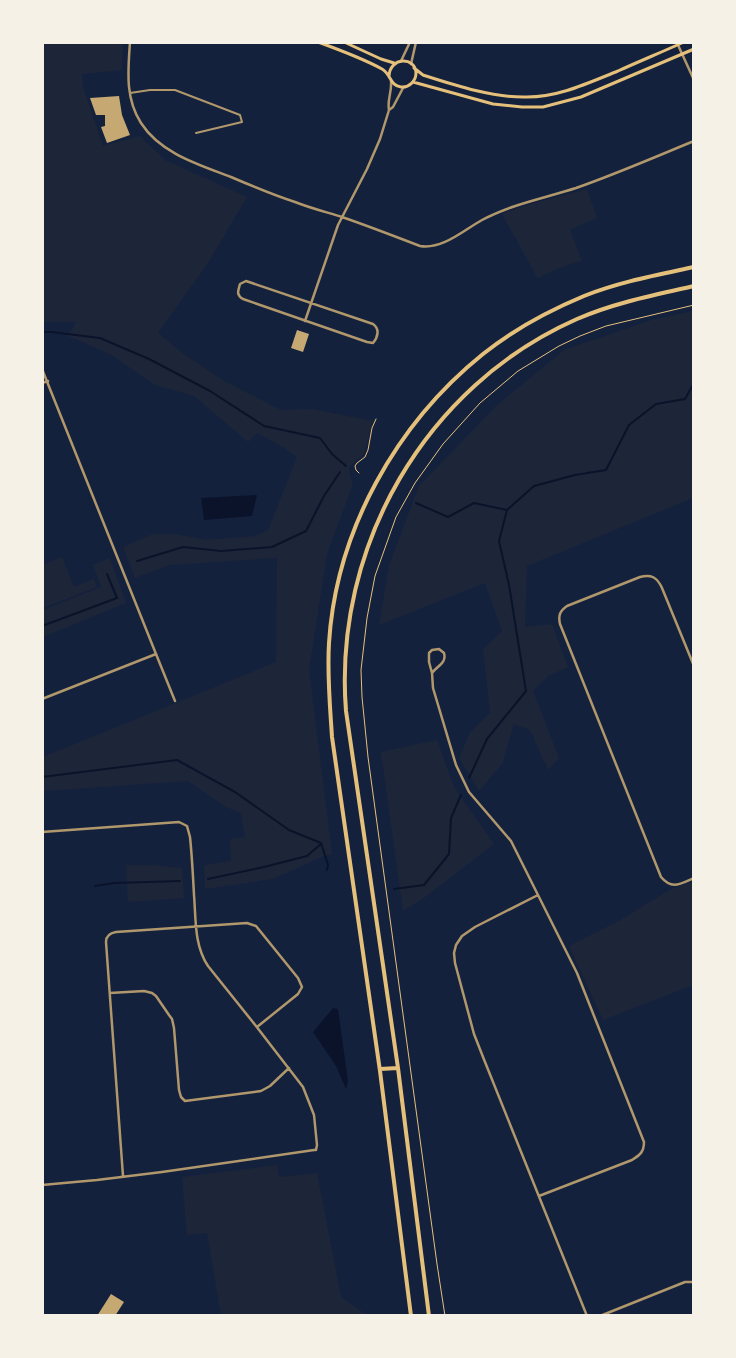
<svg xmlns="http://www.w3.org/2000/svg" width="736" height="1358" font-family="Barlow,sans-serif">
<style>
.green{fill:#1d2539}
.water{fill:#0b132b}
.lines{fill:none;stroke-linecap:round;stroke-linejoin:round}
.stream{stroke:#0b132b;stroke-width:2}
.building{fill:#c6a872}
.path{stroke:#e5c07b;stroke-width:1}
.pedestrian{stroke:#b1986c;stroke-width:2}
.minor{stroke:#b1986c;stroke-width:2.5}
.tertiary{stroke:#b1986c;stroke-width:2.5}
.secondary{stroke:#e5c07b;stroke-width:3}
.trunk{stroke:#e5c07b;stroke-width:4}
</style>
<rect width="100%" height="100%" fill="#14213d"/>
<!-- green -->
<path class="green" d="M 43,42 L 123,43 L 122,70 L 82,74 L 83,87 L 103,146 L 140,136 L 165,160 L 247,197 L 208,263 L 158,333 L 181,352 L 226,382 L 281,410 L 312,409 L 373,421 L 364,454 L 349,467 L 350,477 L 353,484 L 327,554 L 309,670 L 332,854 L 324,856 L 273,879 L 205,889 L 204,865 L 231,861 L 230,839 L 245,837 L 241,813 L 226,807 L 188,781 L 43,791 L 43,757 L 276,662 L 277,558 L 170,565 L 135,578 L 123,547 L 153,534 L 175,534 L 206,540 L 255,536 L 268,530 L 297,457 L 283,447 L 257,433 L 248,442 L 194,396 L 155,385 L 113,356 L 83,342 L 68,336 L 76,322 L 43,322 Z
M 587,189 L 597,218 L 570,230 L 582,261 C 566,265 552,270 538,279 L 502,214 L 527,205 Z
M 693,311 L 693,498 L 527,566 L 525,627 L 552,624 L 568,667 L 548,676 L 533,691 L 559,758 L 548,770 L 530,730 L 514,724 L 502,764 L 479,791 L 459,758 L 470,732 L 490,713 L 483,649 L 502,631 L 485,583 L 379,625 L 389,565 L 419,486 L 496,406 L 564,350 L 651,320 Z
M 62,557 L 74,587 L 94,579 L 97,587 L 43,608 L 43,565 Z
M 110,558 L 126,603 L 43,637 L 43,610 L 101,587 L 93,565 Z
M 437,740 L 454,787 L 494,844 L 424,898 L 403,911 L 381,752 Z
M 126,865 L 152,865 L 182,868 L 184,898 L 128,902 Z
M 693,881 L 693,985 L 603,1020 L 569,946 L 617,922 L 669,890 Z
M 277,1165 L 279,1177 L 317,1173 L 341,1297 L 367,1315 L 221,1315 L 207,1233 L 187,1235 L 182,1177 Z"/>
<!-- water -->
<path class="water" d="M 257,495 L 252,516 L 204,520 L 201,498 Z
M 333,1008 L 338,1009 L 348,1081 L 346,1089 L 336,1066 L 313,1032 Z"/>
<g class="lines">
<!-- stream -->
<path class="stream" d="M 42,332 L 51,332 L 100,338 L 149,359 L 210,391 L 264,426 L 320,438 L 332,454 L 346,466
M 416,503 L 448,517 L 474,503 L 507,510 L 534,486 L 575,475 L 606,470 L 629,425 L 656,404 L 685,399 L 694,383
M 137,561 L 183,547 L 221,551 L 272,547 L 306,531 L 324,496 L 340,472
M 42,626 L 117,598 L 107,574
M 42,777 L 177,760 L 235,792 L 289,830 L 321,843 L 328,865 L 327,870
M 469,778 L 487,739 L 526,691 L 509,585 L 499,541 L 507,510
M 208,879 L 264,867 L 307,856 L 321,844
M 95,886 L 114,883 L 180,881
M 394,889 L 424,885 L 449,854 L 451,818 L 461,795"/>
</g>
<!-- building -->
<path class="building" d="M 119,96 L 122,115 L 130,135 L 107,143 L 101,127 L 105,126 L 105,115 L 96,115 L 90,98 Z
M 297,330 L 309,334 L 303,352 L 291,348 Z
M 111,1294 L 124,1302 L 115,1316 L 97,1316 Z"/>
<g class="lines">
<!-- path -->
<path class="path" d="M 359,473 L 356,470 L 355,466 L 357,463 L 365,457 L 368,450 L 372,428 L 376,419
M 445,1316 L 437,1264 L 368,757 L 362,697 L 361,670 L 367,618 L 375,576 L 396,517 L 415,483 L 443,444 L 480,403 L 518,371 L 559,346 L 580,336 L 606,326 L 694,305"/>
<!-- pedestrian -->
<path class="pedestrian" d="M 130,93 L 150,90 L 175,90 L 240,115 L 242,122 L 196,133"/>
<!-- minor -->
<path class="minor" d="M 130,42 C 128,71 125,98 141,123 C 161,154 200,165 231,177 C 252,186 273,195 295,202 C 310,208 326,212 342,217 C 368,226 394,236 420,246 C 442,250 464,230 482,220 C 512,204 545,198 576,188 C 616,174 655,157 694,141
M 678,45 L 694,80
M 389,110 C 387,100 392,92 391,81
M 246,281 L 373,324 C 380,329 378,337 373,343 L 367,342 L 243,299 C 236,295 238,291 240,284 Z
M 305,321 L 338,225 L 367,169 L 380,139 L 389,110 L 393,107 L 403,88
M 694,666 L 662,588 C 657,577 651,574 640,577 L 567,606 C 560,611 558,615 560,624 L 661,877 C 672,890 680,884 694,878
M 432,673 C 437,666 447,663 444,653 L 439,649 L 432,650 L 429,653 L 429,662 L 432,673 L 433,688 L 456,765 L 469,792 L 511,841 L 577,973 L 644,1142 C 644,1152 640,1155 632,1160 L 539,1196
M 42,699 L 156,654 L 175,701
M 42,832 L 179,822 L 187,826 L 190,837 C 192,856 193,876 194,895 C 196,919 194,945 208,966 L 256,1026 L 303,1087 L 314,1115 L 317,1145 L 316,1150 L 314,1150 L 162,1172 L 97,1180 L 42,1185
M 538,895 L 475,927 L 462,936 L 456,945 L 454,953 L 455,963 L 474,1034 L 485,1062 L 587,1316
M 110,993 L 144,991 L 152,993 L 156,996 L 169,1015 L 172,1019 L 174,1028 L 179,1090 L 181,1097 L 185,1101 L 261,1091 L 270,1086 L 289,1068
M 123,1176 L 106,942 C 106,936 110,933 116,932 L 247,923 L 256,926 L 298,978 L 302,987 L 298,994 L 257,1027
M 600,1316 L 685,1282 L 694,1282"/>
<!-- tertiary -->
<path class="tertiary" d="M 401,61 L 410,42
M 411,64 L 416,42
M 42,369 L 156,654
M 42,383 L 48,381"/>
<!-- secondary -->
<path class="secondary" d="M 318,42 C 340,50 362,58 382,69 C 391,74 390,86 401,87 C 409,88 416,81 416,73 C 415,56 390,57 389,76
M 344,42 L 381,59 L 394,63
M 414,68 L 423,75 C 454,85 493,98 527,97 C 559,97 588,83 618,71 C 640,61 662,52 684,42
M 413,82 L 493,104 L 522,107 L 543,107 L 581,97 L 694,49"/>
<!-- trunk -->
<path class="trunk" d="M 380,1069 L 398,1068
M 411,1316 L 380,1071 L 332,737 C 330,706 327,675 329,643 C 336,531 396,424 483,354 C 513,330 548,311 584,296 C 619,282 657,275 694,267
M 429,1316 L 398,1068 L 346,711 C 333,547 425,386 577,319 C 614,303 654,295 694,286"/>
</g>
<!-- border -->
<rect width="736" height="1358" fill="none" stroke="#f6f1e7" stroke-width="88"/>
</svg>
